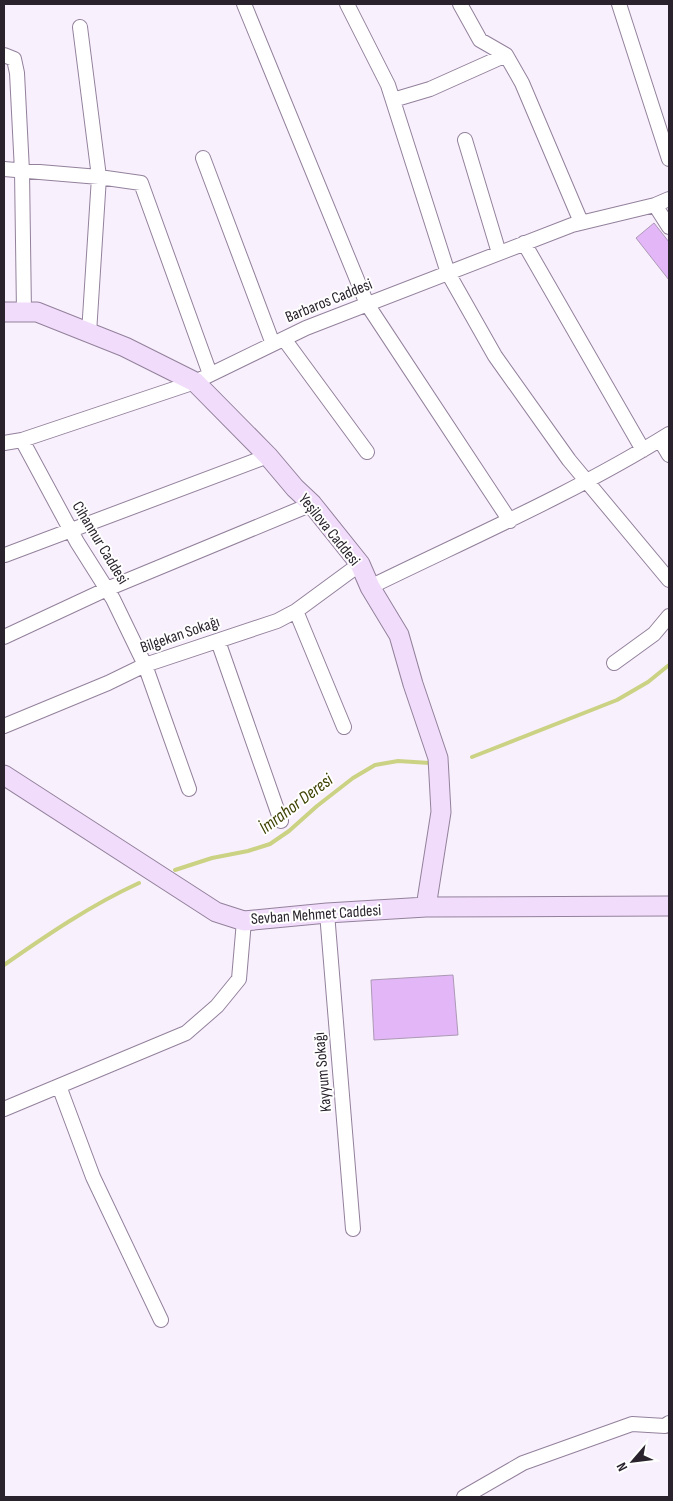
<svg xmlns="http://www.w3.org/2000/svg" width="673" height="1501" font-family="'Sofia Sans Condensed',sans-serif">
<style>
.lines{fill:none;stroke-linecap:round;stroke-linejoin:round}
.stream{stroke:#ccd284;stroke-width:4}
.building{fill:#e2b6f7;stroke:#ac99b5}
.street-casing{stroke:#93819c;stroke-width:16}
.secondary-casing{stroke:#93819c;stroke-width:21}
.street{stroke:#fff;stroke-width:14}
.secondary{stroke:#f1dcfb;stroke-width:19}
.labels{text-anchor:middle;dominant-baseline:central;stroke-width:4;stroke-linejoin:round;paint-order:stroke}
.street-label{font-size:16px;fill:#2a232d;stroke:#fff}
.water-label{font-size:18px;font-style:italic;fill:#404304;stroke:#fff}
</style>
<rect width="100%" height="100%" fill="#f8f0fc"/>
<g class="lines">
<!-- stream -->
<path class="stream" d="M 472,757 L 617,700 L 648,682 L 669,665
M 175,870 L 212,858 L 248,851 L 270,844 L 289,831 L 317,806 L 353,778 L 375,765 L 398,761 L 430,763
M 4,965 C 47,935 91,905 139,883"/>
</g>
<!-- building -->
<path class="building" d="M 654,223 L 669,242 L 669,280 L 636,238 Z
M 453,975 L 458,1035 L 374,1040 L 371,980 Z"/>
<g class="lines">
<defs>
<path id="street" d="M 244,4 L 367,304 L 510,521
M 347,4 L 388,85 L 448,273 L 495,356 L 569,460 L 669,580
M 460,4 L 480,40 L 506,55 L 522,83 L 581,222
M 619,4 L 669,159
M 80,27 L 99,177 L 89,333
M 4,55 L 14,59 L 17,73 L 22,171 L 24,312
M 393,100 L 430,89 L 506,55
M 465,140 L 499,253
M 203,158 L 273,344
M 4,169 L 99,177 L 141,183 L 210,374
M 655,205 L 669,227
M 524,243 L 643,450
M 284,339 L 367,452
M 22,440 L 77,542 L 113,599 L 145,665 L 189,789
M 660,440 L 669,455
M 4,443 L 22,440 L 195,382 L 306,328 L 572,225 L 655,205 L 669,199
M 5,555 L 268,456
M 370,587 C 470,538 574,493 669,434
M 296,611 L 344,727
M 4,637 L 107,589 L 312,504
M 218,641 L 281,821
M 614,663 L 654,634 L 669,616
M 4,726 L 108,683 L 145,665 L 277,621 L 296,611 L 360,564
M 327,913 L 353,1229
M 59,1086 L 93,1177 L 161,1320
M 4,1109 L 186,1033 L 217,1006 L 239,979 L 244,921
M 464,1497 L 523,1463 L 632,1424 L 665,1426 L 669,1423"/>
<path id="secondary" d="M 4,312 L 37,312 L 125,347 L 195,382 L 268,456 L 295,488 L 312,504 L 360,564 L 370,587 L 399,635 L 413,684 L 438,758 L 441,812 L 426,907
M 4,775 L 216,912 L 244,921 L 327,913 L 426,907 L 669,906"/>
</defs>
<!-- street casing -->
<use href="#street" class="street-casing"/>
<!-- secondary casing -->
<use href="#secondary" class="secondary-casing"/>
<!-- street -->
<use href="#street" class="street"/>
<!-- secondary -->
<use href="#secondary" class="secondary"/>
</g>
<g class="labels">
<!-- street labels -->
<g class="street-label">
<text transform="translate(329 301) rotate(-22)">Barbaros Caddesi</text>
<text transform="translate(329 530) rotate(51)">Yeşilova Caddesi</text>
<text transform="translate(100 543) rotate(59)">Cihannur Caddesi</text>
<text transform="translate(180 635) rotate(-19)">Bilgekan Sokağı</text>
<text transform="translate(316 915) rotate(-4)">Sevban Mehmet Caddesi</text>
<text transform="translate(323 1072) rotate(-95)">Kayyum Sokağı</text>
</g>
<!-- water labels -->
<g class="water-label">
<text transform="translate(296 804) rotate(-37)">İmrahor Deresi</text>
</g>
</g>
<!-- border -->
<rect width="673" height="1501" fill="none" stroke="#2a232d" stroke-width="10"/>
<!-- north arrow -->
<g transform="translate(633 1461) rotate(242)" stroke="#ffffff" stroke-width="4" paint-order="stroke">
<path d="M0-4L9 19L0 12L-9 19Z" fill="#2a232d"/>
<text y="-8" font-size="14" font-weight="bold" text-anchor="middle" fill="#2a232d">N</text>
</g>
</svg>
